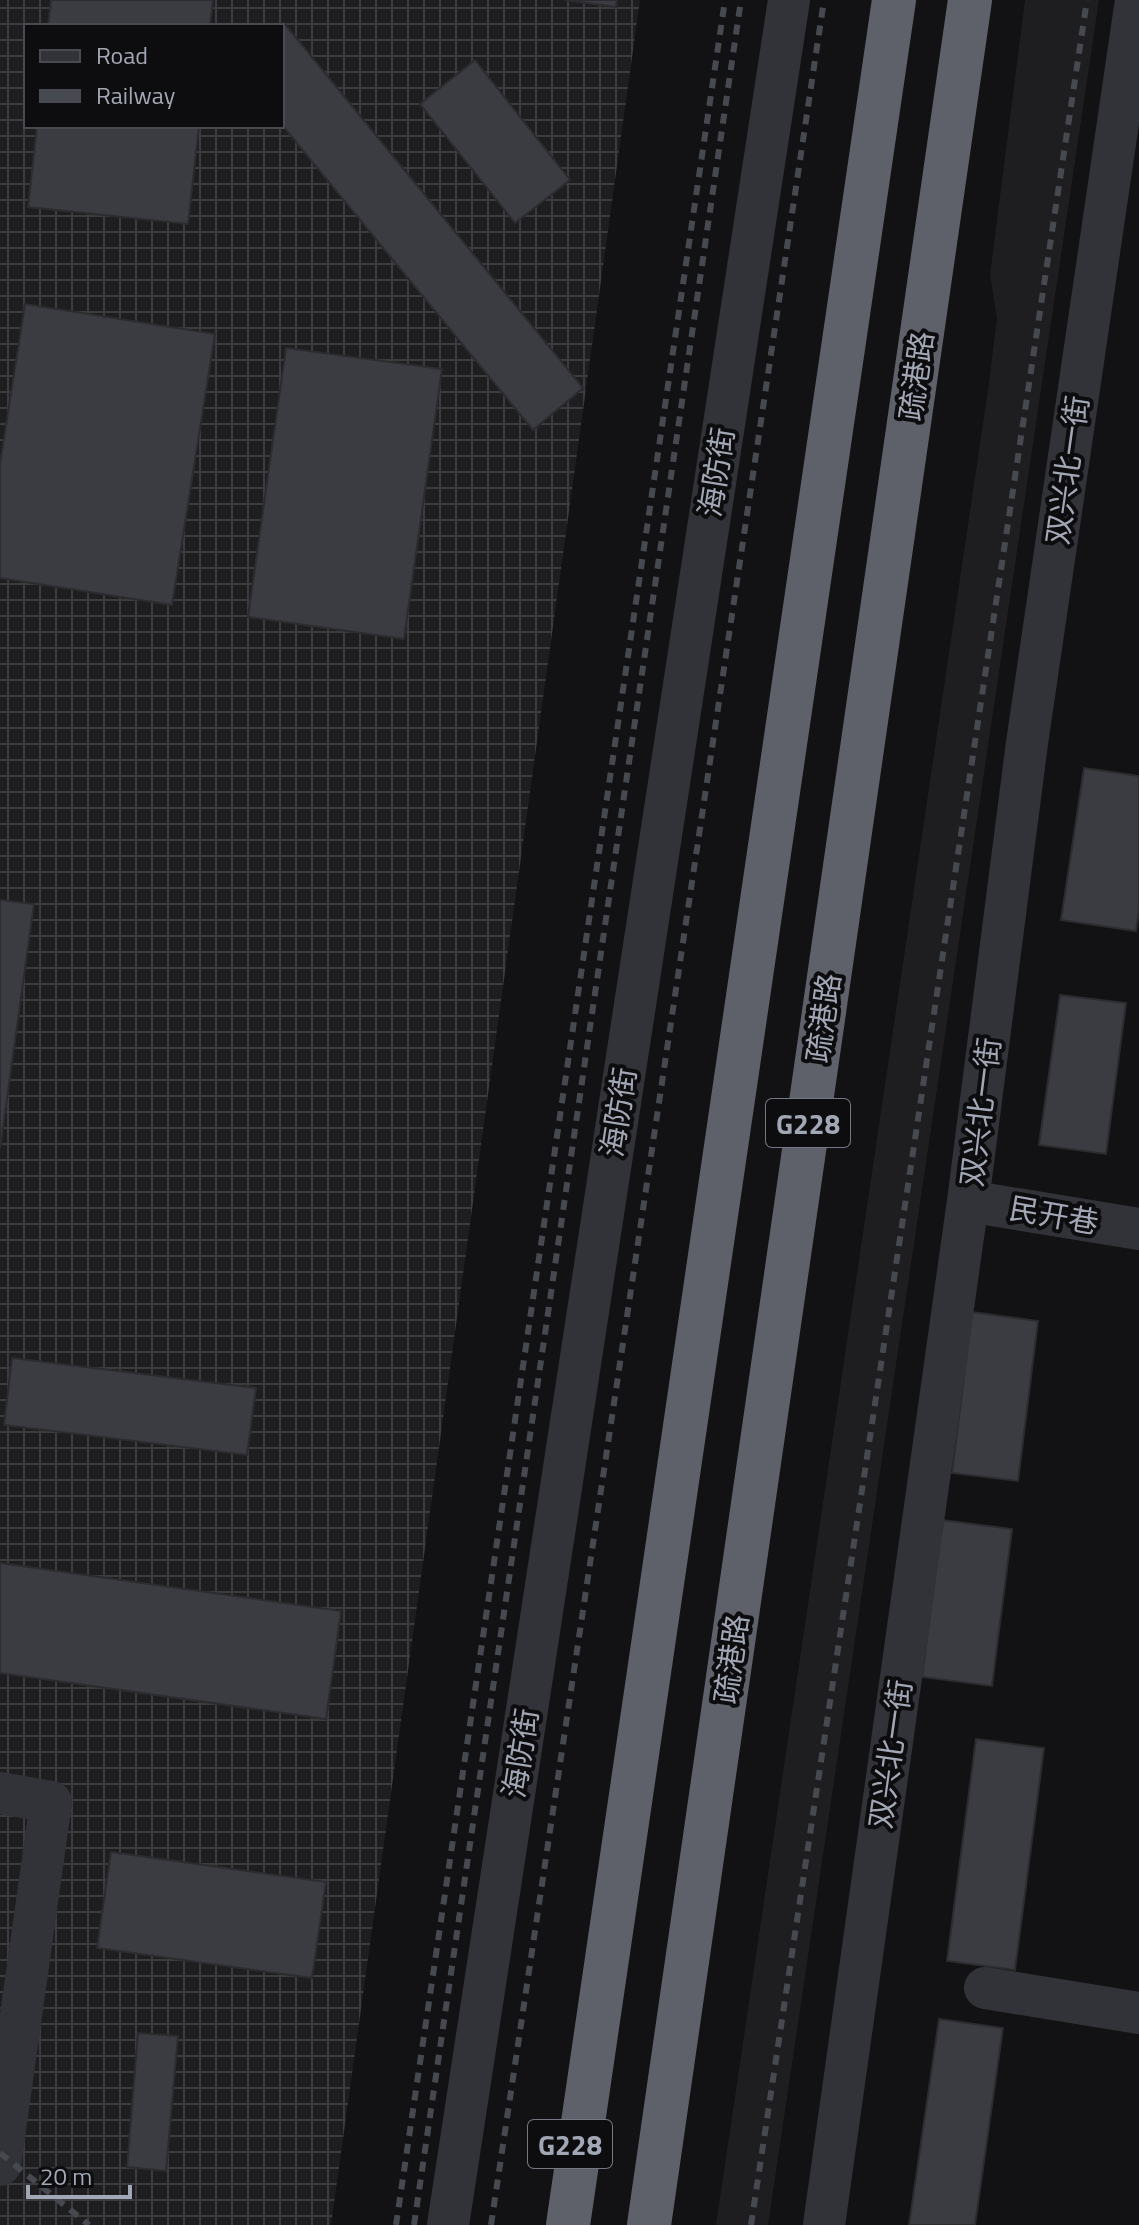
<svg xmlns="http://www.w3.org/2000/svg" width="1139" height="2225" font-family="'Titillium Web','Noto Sans SC',sans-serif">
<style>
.built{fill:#1e1d20}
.industrial{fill:url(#industrial-grid);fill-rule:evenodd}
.building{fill:#3b3c41;stroke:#2c2b2f;stroke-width:2}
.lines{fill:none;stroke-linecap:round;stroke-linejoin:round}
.minor{stroke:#323338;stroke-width:42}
.highway{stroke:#5e606a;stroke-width:44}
.rail{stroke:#474950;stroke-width:6;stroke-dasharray:10 8;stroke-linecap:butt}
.labels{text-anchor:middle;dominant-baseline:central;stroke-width:8;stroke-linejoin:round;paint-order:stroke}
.shield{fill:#0d0c0e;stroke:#757883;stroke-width:2}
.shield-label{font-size:28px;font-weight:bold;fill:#a2a7b5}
.street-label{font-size:30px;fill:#a2a7b5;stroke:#0d0c0e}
</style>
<defs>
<pattern id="industrial-grid" width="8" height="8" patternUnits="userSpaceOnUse" patternTransform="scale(2)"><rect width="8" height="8" fill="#1e1d20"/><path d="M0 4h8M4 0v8" fill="none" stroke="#3c3b3e"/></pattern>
</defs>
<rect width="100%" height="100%" fill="#121113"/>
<!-- built -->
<path class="built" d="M 1025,0 L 1099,0 L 768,2225 L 716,2225 L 989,383 L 997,318 L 990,275 Z"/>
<!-- industrial -->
<path class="industrial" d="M 0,0 L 640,0 L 331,2225 L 0,2225 ZM 26,26 L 282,26 L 282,126 L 26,126 Z"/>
<!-- building -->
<path class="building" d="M 51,0 L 213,0 L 210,26 L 48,26 Z
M 564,0 L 617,0 L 616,7 Z
M 284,23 L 583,388 L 533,430 L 282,125 L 281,26 Z
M 475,60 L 570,180 L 515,223 L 420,104 Z
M 37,126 L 199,126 L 188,224 L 28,207 Z
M 25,304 L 215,334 L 172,605 L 0,578 L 0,464 Z
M 286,348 L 442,369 L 404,639 L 248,617 Z
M 1084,768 L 1139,776 L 1139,911 L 1136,931 L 1061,920 Z
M 0,900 L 34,904 L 0,1149 Z
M 1060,995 L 1126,1003 L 1106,1154 L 1039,1145 Z
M 972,1312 L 1038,1321 L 1018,1481 L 952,1473 Z
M 12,1358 L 256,1388 L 247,1455 L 4,1425 Z
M 942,1520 L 1012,1529 L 992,1686 L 922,1677 Z
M 0,1563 L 341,1611 L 326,1719 L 0,1673 Z
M 976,1739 L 1044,1748 L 1015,1970 L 947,1961 Z
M 111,1852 L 326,1882 L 312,1978 L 97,1948 Z
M 939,2019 L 1003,2028 L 975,2225 L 909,2225 Z
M 138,2033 L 178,2036 L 166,2171 L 127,2167 Z"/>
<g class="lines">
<!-- minor -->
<path class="minor" d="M 968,1201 L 1139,1229
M 0,1793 L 51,1802 L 0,2165
M 985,1988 L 1139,2013
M 448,2225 L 789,0
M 824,2225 L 968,1201 L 1027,743 L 1136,0"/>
<!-- highway -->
<path class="highway" d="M 568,2225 L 894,0
M 649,2225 L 970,0"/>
<!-- rail -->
<path class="rail" d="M 0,2153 L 89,2225
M 396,2225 L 725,0
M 414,2225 L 741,0
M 491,2225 L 824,0
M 751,2225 L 1087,0"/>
</g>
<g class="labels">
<!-- shield labels -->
<g class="shield">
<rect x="766" y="1099" width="84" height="48" rx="6"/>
<rect x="528" y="2120" width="84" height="48" rx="6"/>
</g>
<g class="shield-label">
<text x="808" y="1123">G228</text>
<text x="570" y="2144">G228</text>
</g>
<!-- street labels -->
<g class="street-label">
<text transform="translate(916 376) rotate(-82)">疏港路</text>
<text transform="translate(1067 470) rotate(-82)">双兴北一街</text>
<text transform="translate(716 472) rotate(-81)">海防街</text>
<text transform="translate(823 1018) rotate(-82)">疏港路</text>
<text transform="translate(618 1112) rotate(-81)">海防街</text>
<text transform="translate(980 1112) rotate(-83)">双兴北一街</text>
<text transform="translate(1054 1215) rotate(10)">民开巷</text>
<text transform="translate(731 1659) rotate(-82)">疏港路</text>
<text transform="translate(520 1753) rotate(-81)">海防街</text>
<text transform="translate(890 1754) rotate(-82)">双兴北一街</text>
</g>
</g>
<!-- legend -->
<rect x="24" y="24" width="260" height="104" fill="#0d0c0e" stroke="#494a51" stroke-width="2"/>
<rect x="40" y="50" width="40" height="12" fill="#323338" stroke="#494a51" stroke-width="2"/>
<text x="96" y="64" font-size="24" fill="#a2a7b5">Road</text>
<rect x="40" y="90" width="40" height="12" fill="#474950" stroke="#494a51" stroke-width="2"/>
<text x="96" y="104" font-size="24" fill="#a2a7b5">Railway</text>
<!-- scale -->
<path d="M28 2185v12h102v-12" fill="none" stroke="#a2a7b5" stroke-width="4"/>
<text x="40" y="2185" font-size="24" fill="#a2a7b5" stroke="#0d0c0e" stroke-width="6" paint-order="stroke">20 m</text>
</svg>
